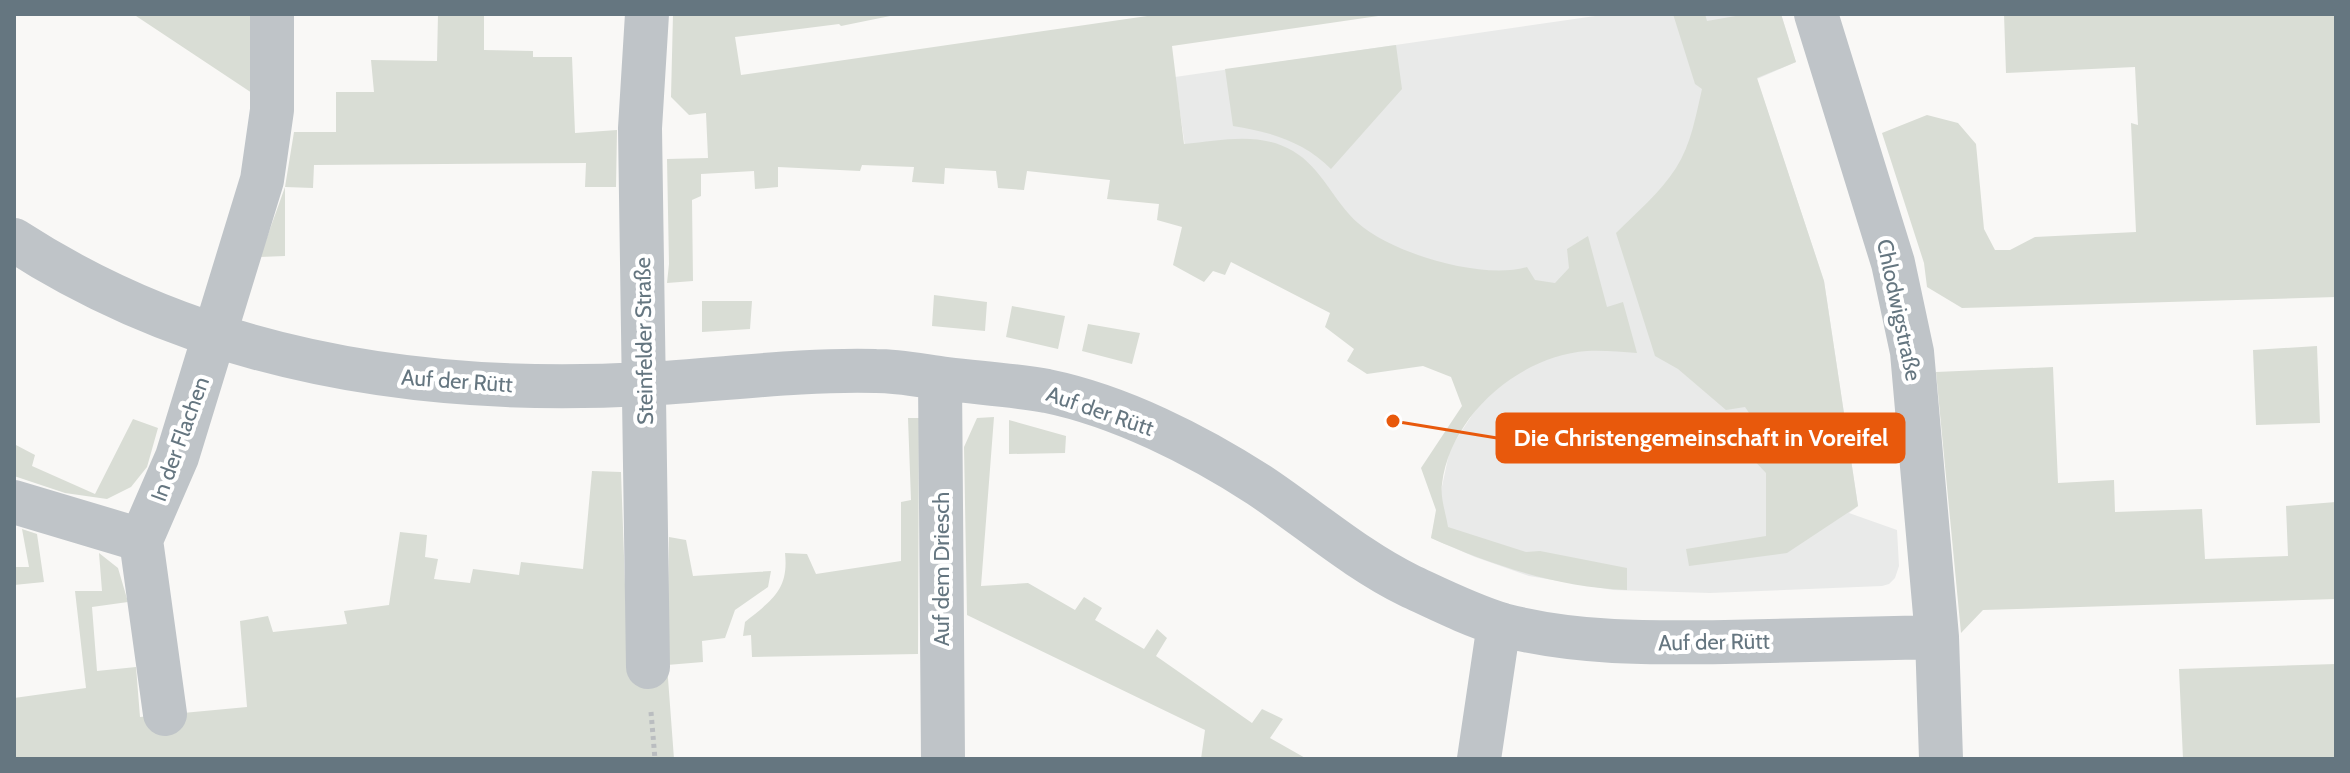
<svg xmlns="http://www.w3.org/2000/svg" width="2350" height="773" font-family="Cabin,sans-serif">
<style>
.built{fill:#e9eae9}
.green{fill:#d9ddd5}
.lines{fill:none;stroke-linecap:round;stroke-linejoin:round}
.path{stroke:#babdc0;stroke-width:5;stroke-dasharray:4 4;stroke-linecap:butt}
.minor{stroke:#bfc4c8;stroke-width:44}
.labels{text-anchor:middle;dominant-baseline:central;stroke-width:8;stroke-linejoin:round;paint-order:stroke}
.street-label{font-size:22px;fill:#657680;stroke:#fff}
.leader{fill:none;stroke:#e8590c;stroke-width:3}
.callout-dot{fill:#e8590c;stroke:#fff;stroke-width:3}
.callout{fill:#e8590c;stroke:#e8590c;stroke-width:3}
.callout-label{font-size:24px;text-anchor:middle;font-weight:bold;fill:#fff}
</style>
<rect width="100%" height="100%" fill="#f9f8f6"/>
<!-- built -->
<path class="built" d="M 1609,14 L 1781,14 L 1796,62 L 1757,79 L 1824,281 L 1858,506 L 1849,513 L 1897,530 L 1899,566 L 1895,578 L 1889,584 L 1882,586 L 1710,593 L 1613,590 L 1529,576 L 1475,557 L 1431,538 L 1450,449 L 1478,406 L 1462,334 L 1344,272 L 1193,202 L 1175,77 Z"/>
<!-- green -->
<path class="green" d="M 133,14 L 250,14 L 252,93 Z
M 438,14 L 484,14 L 484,50 L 533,51 L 533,57 L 572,57 L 575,133 L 617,130 L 616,187 L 585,187 L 586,163 L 314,165 L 313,188 L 285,187 L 285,256 L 260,257 L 285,187 L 294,132 L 336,132 L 336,92 L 374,92 L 371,60 L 437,61 Z
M 673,14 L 850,14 L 850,16 L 900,14 L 841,26 L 839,24 L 735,37 L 741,75 L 1161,14 L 1392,14 L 1172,46 L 1184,144 C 1221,141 1258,131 1293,151 C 1322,168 1334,202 1358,223 C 1393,254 1482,280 1527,267 L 1535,280 L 1555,283 L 1569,268 L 1567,249 L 1588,236 L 1607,307 L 1623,302 L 1637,353 C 1621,352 1603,350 1587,351 C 1519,356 1450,416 1442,484 C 1440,497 1446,514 1448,527 L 1526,552 L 1540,551 L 1627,568 L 1627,590 C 1557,587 1494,566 1431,538 L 1436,510 L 1421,468 L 1462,406 L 1451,377 L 1423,366 L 1367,374 L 1347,361 L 1354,349 L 1325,327 L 1330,313 L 1231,262 L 1225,275 L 1213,271 L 1204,282 L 1173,265 L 1182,227 L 1157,220 L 1159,204 L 1107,199 L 1110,180 L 1027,171 L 1024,190 L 998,188 L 996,171 L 945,168 L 944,184 L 912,182 L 914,167 L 862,165 L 860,171 L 778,167 L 778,187 L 755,189 L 754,171 L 701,174 L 701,196 L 692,200 L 693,281 L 667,283 L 669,264 L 667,159 L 708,158 L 706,113 L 689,115 L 671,97 Z
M 1673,14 L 1705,14 L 1707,21 L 1747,14 L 1781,14 L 1796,62 L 1757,78 L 1824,281 L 1858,506 L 1787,553 L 1689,566 L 1686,549 L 1766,536 L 1766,473 L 1746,452 L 1759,441 L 1756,423 L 1745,407 L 1726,410 L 1678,369 L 1655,356 L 1616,233 C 1637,212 1660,193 1676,168 C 1691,145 1696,115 1702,89 L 1695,84 Z
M 2004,14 L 2336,14 L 2336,297 L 1962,308 L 1927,287 L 1924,263 L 1882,133 L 1927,115 L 1958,123 L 1976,144 L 1984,229 L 1995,250 L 2010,250 L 2035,237 L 2136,232 L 2131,123 L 2138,125 L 2135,67 L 2006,73 Z
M 1396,45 L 1402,89 L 1331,169 C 1303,141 1270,132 1233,126 L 1225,69 Z
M 934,295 L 987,302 L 985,331 L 932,326 Z
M 702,301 L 752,301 L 750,329 L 702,332 Z
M 1012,306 L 1065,316 L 1058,349 L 1006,337 Z
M 1088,324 L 1140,333 L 1132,364 L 1082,351 Z
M 2317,346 L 2320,423 L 2256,425 L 2253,350 Z
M 2053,367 L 2058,483 L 2114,480 L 2115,512 L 2202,509 L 2205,559 L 2288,556 L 2286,506 L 2336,502 L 2336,599 L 1983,610 L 1961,633 L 1936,372 Z
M 994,417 L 981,586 L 1028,583 L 1075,610 L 1084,597 L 1102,608 L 1095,620 L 1144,649 L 1157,629 L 1167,638 L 1156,656 L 1252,723 L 1262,709 L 1283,719 L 1270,738 L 1307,759 L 1201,759 L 1205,730 L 967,615 L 964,447 L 977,418 Z
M 908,418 L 919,418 L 918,654 L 752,657 L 751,635 L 743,636 L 745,622 C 772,600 789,590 785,553 L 807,554 L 816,574 L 901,561 L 901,502 L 911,500 Z
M 133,419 L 158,428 L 147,467 L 131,487 L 107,499 L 65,493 L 14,476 L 14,444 L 35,455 L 32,466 L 95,494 Z
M 1009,420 L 1066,436 L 1065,453 L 1009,454 Z
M 592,471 L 621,472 L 628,668 L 667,664 L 669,537 L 686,540 L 693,576 L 771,571 L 768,587 L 735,610 L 725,638 L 702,641 L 703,662 L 667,665 L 674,759 L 14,759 L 14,698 L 86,688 L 75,591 L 102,591 L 99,553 L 118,568 L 128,602 L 92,607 L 97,671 L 136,667 L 140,717 L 247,707 L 240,621 L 268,616 L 273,632 L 347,624 L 344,611 L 389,605 L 400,532 L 427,535 L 425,557 L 438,559 L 434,579 L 470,583 L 473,569 L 519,575 L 521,562 L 583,569 Z
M 22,529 L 37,534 L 44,582 L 14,585 L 14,567 L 29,567 Z
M 2336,664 L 2336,759 L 2183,759 L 2179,669 Z"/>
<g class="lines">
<!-- path -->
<path class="path" d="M 651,712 L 655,759"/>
<!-- minor -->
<path class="minor" d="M 647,14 L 640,128 L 648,667
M 1816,14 L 1893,263 L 1912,352 L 1937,637 L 1941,759
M 14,240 C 202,362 423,396 644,384 C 721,380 799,369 876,371 C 900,371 923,376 947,379 C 980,383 1014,385 1047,391 C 1120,406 1197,445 1259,485 C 1310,519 1355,559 1410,586 C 1440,600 1472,616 1503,625 C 1576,644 1650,643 1725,642 C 1795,641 1866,639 1937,637
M 940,378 L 943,759
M 14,502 L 141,540
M 165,714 L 141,540 L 177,457 L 262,180 L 272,110 L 272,14
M 1479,759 L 1499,624"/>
</g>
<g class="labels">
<!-- street labels -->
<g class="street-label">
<text transform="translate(1899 310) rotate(78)">Chlodwigstraße</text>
<text transform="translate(644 341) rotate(-91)">Steinfelder Straße</text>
<text transform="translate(457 381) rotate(4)">Auf der Rütt</text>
<text transform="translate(1100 411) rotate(19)">Auf der Rütt</text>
<text transform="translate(180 439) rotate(-70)">In der Flachen</text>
<text transform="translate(941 569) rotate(-90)">Auf dem Driesch</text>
<text transform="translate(1714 642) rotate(-1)">Auf der Rütt</text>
</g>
</g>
<!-- callouts -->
<path class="leader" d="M1393 421L1497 438"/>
<circle class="callout-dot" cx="1393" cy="421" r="8"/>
<rect class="callout" x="1497" y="414" width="407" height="48" rx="8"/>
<g class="callout-label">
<text x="1701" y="446">Die Christengemeinschaft in Voreifel</text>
</g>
<!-- border -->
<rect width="2350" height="773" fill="none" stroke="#657680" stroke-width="32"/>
</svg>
